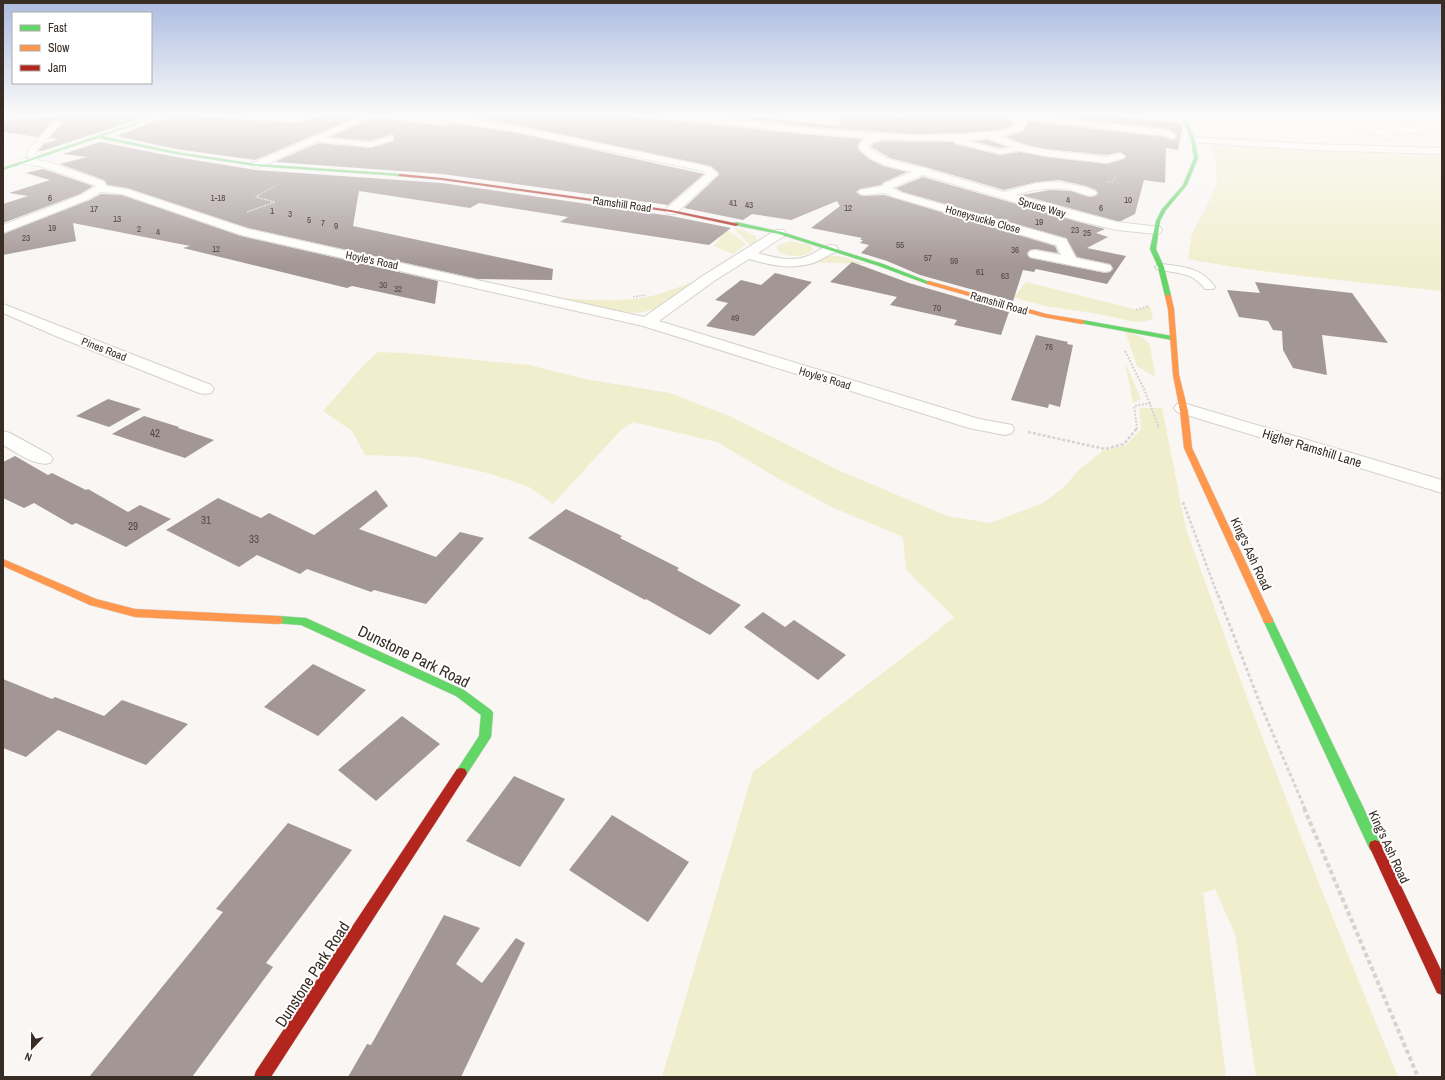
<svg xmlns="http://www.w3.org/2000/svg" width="1445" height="1080" font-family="'Archivo Narrow',sans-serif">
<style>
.green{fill:#f1eece}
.building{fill:#a39795}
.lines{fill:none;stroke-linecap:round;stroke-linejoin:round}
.lane-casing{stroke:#d6d0cb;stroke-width:2}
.street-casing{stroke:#d6d0cb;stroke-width:2}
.fast-casing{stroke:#d6d0cb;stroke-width:1}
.slow-casing{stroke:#d6d0cb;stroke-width:1}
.jam-casing{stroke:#d6d0cb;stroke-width:1}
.path-far5{stroke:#d6d3d2;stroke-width:1;stroke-dasharray:1.5 1;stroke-linecap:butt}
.path-far4{stroke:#d6d3d2;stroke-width:1.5;stroke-dasharray:2 1;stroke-linecap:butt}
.path-far3{stroke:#d6d3d2;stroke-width:2;stroke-dasharray:2 1.5;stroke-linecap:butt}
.path-far2{stroke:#d6d3d2;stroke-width:2.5;stroke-dasharray:3 2;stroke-linecap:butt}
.path-far1{stroke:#d6d3d2;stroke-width:3;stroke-dasharray:3.5 2.5;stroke-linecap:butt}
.path{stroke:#d6d3d2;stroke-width:4;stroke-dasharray:4.5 3;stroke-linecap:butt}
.lane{fill:#fefefd;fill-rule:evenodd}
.street{fill:#fefefd;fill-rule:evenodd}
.fast{fill:#63d668;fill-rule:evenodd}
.slow{fill:#ff974d;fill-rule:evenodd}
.jam{fill:#b3261e;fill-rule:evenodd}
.labels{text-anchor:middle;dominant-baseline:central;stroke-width:4;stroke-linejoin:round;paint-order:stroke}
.far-number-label{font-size:9px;fill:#534741}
.far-street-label{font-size:11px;fill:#382c25;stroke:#fff}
.number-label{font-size:11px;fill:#534741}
.street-label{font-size:13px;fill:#382c25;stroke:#fff}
.near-street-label{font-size:16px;fill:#382c25;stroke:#fff}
</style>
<rect width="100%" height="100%" fill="#f9f6f4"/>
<!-- green -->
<path class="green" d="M 260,116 L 305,116 L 252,136 L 235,124 Z
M 391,116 L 413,117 L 387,128 L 402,130 L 376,141 L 362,143 L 326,139 L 366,121 Z
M 1213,144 L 1442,153 L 1442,291 C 1357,282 1272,275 1188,259 L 1192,233 L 1209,202 L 1217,182 Z
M 733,228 L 743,230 L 756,236 L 757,241 L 751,246 Z
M 726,230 L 732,233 L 746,244 L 733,254 L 714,246 Z
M 790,241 L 810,245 L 813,250 C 805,259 785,257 777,250 L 777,246 Z
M 823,256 L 839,256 L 866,264 L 810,262 Z
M 697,280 C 684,289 666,305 651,310 C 626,319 586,304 561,298 C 588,300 615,302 641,298 C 661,295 679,287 697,280 Z
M 1026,282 L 1138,310 L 1150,306 L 1153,319 C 1136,325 1124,319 1108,316 C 1076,309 1044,309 1014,297 Z
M 1125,331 C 1134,334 1144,336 1150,345 L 1155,377 L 1137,366 Z
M 378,352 L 407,353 L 529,365 L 585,379 L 670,393 L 729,416 L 838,470 L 947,516 L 990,523 L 1043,503 L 1063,488 L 1078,471 L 1105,449 L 1105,450 L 1126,445 L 1141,429 L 1139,408 L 1162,408 L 1186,529 L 1246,695 L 1320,886 L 1398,1077 L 1256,1077 L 1235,934 L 1215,889 L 1203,893 L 1226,1077 L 662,1077 L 753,772 L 931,636 L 954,617 L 906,570 L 903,537 L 834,508 L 779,479 L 717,442 L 633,422 L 621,430 L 553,504 L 529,487 L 488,473 L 416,457 L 365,455 L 352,431 L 323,411 L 362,367 Z
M 1125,362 L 1141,399 L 1133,403 Z"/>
<!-- building -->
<path class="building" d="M 56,116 L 148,116 L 42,151 L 38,151 L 44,144 L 59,139 L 49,138 L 62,124 L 62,122 L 57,120 L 53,120 L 38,137 L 3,132 L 3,120 Z
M 163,116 L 200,116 L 297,123 L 317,116 L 359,116 L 255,160 L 176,149 L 116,136 L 162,119 Z
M 471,116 L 627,116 L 802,134 L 862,139 L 859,143 L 858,149 L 869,159 L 883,166 L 907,172 L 884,182 L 881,185 L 860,189 L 856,192 L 860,195 L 864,196 L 884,195 L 1055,246 L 1058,253 L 1035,249 L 1030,250 L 1027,253 L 1030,258 L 1105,273 L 1110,272 L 1113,269 L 1110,264 L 1077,257 L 1066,238 L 903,192 L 896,188 L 923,177 L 1079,222 L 1105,229 L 1096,233 L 1108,237 L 1087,248 L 1126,256 L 1107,284 L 1036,269 L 1034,272 L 1023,270 L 1013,301 L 920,275 L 887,261 L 861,253 L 869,245 L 860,243 L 863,240 L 860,240 L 862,238 L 811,228 L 840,206 L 837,201 L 791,220 L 752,214 L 743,220 L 684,208 L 719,175 L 719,173 L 711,166 L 517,125 L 467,117 Z
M 726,116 L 752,116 L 840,126 L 841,116 L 1006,116 L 1015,124 L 1007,128 L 996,130 L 963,133 L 913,134 L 813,127 L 724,117 Z
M 1046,116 L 1115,116 L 1180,123 L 1182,128 L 1178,150 L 1166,148 L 1165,183 L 1144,180 L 1135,214 L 1121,221 L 1117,221 L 1021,195 L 1050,190 L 1071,191 L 1089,197 L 1095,196 L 1098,194 L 1096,190 L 1086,186 L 1059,180 L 1037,182 L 1004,190 L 929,168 L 890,158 L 871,147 L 874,143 L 884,141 L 953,142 L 955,144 L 1000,155 L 1020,152 L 1046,157 L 1107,164 L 1124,159 L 1126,156 L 1120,152 L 1107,155 L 1046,149 L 1027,145 L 1006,137 L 1023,131 L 1028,124 L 1027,121 L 1165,137 L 1171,140 L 1178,137 L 1168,129 Z
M 374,117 L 445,126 L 452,123 L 517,133 L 704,174 L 668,205 L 442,174 L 275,162 L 318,143 L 371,148 L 394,141 L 393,134 L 370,141 L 330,137 Z
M 988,140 L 1007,147 L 1000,148 L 973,141 Z
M 100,142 L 176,157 L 256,170 L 442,183 L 671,216 L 731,228 L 709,245 L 560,222 L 568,217 L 479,203 L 470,208 L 359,191 L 353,226 L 553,269 L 552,280 L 478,279 L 248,228 L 127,188 L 108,185 L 104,180 L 60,164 L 87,157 L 63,154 Z
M 43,169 L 93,186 L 80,194 L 3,223 L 3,204 L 28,196 L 9,193 L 50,180 L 26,173 Z
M 101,194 L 122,195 L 241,236 L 438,281 L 435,304 L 352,286 L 347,288 L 183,248 L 190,246 L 73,223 L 76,241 L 3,255 L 3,234 L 90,200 Z
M 852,262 L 909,283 L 1009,312 L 1001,335 L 954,325 L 957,320 L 890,305 L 897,297 L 830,282 Z
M 775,273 L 812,282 L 754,336 L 706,326 L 728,303 L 715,300 L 736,284 L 741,280 L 761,285 Z
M 1255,282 L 1352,293 L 1388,343 L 1322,335 L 1327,375 L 1293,368 L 1283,350 L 1282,331 L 1273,330 L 1268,321 L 1239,317 L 1227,290 L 1260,293 Z
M 1036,335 L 1068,342 L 1067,344 L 1073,345 L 1060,407 L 1049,404 L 1048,408 L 1011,400 Z
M 108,399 L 141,409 L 109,427 L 76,416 Z
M 144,416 L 179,427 L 178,428 L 214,440 L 185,458 L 112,434 Z
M 15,456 L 48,475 L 52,473 L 86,490 L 88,489 L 128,512 L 140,505 L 171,519 L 126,547 L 76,523 L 72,525 L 34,503 L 24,508 L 3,498 L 3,462 Z
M 376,490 L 388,506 L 359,529 L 436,557 L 460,532 L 484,538 L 426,604 L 374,590 L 371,592 L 307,569 L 300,574 L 257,555 L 239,567 L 166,530 L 218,498 L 261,518 L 269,513 L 314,535 Z
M 566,509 L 622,536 L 620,538 L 679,568 L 677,570 L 741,605 L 710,635 L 646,599 L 645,600 L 586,568 L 528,538 Z
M 763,612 L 785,627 L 794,620 L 846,655 L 818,680 L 744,627 Z
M 313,664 L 366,690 L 318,736 L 264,707 Z
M 3,679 L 52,699 L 55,697 L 104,716 L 122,700 L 188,724 L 146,765 L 58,730 L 26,757 L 3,748 Z
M 402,716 L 440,744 L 376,801 L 338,770 Z
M 514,776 L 565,799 L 520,867 L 466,841 Z
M 612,815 L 689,862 L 648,922 L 569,870 Z
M 288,823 L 352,850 L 266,963 L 273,967 L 192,1077 L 89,1077 L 223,912 L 216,909 Z
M 444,915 L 480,928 L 456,964 L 482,983 L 516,938 L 525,943 L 461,1077 L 348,1077 L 367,1044 L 371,1045 Z"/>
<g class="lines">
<defs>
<path id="lane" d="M 1223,120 L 1254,122 L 1263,120 L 1267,122 L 1254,126 L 1226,124 L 1222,122 Z
M 54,121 L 57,121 L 61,123 L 36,151 L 35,155 L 38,159 L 37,161 L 31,161 L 27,155 L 28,150 Z
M 951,135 L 957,135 L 961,139 L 1000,150 L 1023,146 L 1027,148 L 1023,150 L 1000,154 L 955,143 L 950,137 Z
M 390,136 L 393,136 L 393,140 L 371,147 L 316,141 L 312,139 L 316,137 L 370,143 Z
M 1161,264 C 1184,267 1201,267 1215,287 L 1213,289 L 1205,289 C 1192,271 1177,274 1157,269 L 1155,267 Z"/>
<path id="street" d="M 362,116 L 373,116 L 260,167 L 256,168 L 251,165 L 252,163 Z
M 431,116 L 449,116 L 517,126 L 706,166 L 710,167 L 718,174 L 675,214 L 667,214 L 665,211 L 667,208 L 706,174 L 703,171 L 517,132 L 435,119 L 432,118 Z
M 682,116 C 717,116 752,122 788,126 C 854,133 922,139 988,132 C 998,131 1010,131 1017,124 L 1007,116 L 1036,116 L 1168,130 L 1177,136 L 1172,139 L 1165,136 L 1023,119 L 1027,123 L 1022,130 L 1001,137 L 1027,146 L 1046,150 L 1107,157 L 1120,153 L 1125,156 L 1124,158 L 1107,163 L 1046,156 L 1021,151 L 988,138 L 954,141 L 884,139 C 877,141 871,140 869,147 C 884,162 910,164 929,169 L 930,170 L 1004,192 L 1037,183 L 1059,182 L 1085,187 L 1095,191 L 1097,193 L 1095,195 C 1087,197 1079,192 1071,190 C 1053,187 1033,189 1016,195 L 1117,222 L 1160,227 L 1162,230 L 1160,233 L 1156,234 L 1117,230 L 1079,221 L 923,175 L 892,188 L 902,193 L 1066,239 L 1076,258 L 1110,265 L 1112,268 L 1110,271 L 1105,272 L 1030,257 L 1028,254 L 1030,251 L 1035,250 L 1061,255 L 1056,245 L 894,197 L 884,193 L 864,195 L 860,194 L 858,192 L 860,190 L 882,186 L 885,183 L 912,172 C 895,167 871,164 859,148 L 860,143 L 865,138 L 802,133 L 686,119 L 683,118 Z
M 1258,116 L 1284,117 L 1289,120 L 1284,123 L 1261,121 L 1258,120 L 1256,118 Z
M 1337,116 L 1347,116 L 1378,129 L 1421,127 L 1400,116 L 1411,116 L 1430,124 L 1433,129 L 1428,132 L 1392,134 L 1396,137 L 1391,140 L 1360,129 L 1338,118 Z
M 1193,137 L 1311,144 L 1442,148 L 1442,154 L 1311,150 L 1190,142 L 1188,140 Z
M 25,158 L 49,162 L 103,181 L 107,186 L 127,189 L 248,229 L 644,317 L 704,275 L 776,230 L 784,230 L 786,233 L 784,236 L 758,253 C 772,257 790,262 805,257 C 814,254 822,247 831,245 L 836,246 L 838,249 L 836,252 C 828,255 821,260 813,263 C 791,270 770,265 749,259 L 714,281 L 659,321 L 979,419 L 1012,425 L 1014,429 L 1012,433 L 1005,435 L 969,428 L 643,326 L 241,235 L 122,194 L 101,192 L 89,199 L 3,233 L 3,225 L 81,195 L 96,186 L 43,167 L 21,163 L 20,161 L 21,159 Z
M 3,304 L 211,385 L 214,389 L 211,393 L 205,394 L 199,393 L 58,337 L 3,313 Z
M 1183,403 L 1442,480 L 1442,493 L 1177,412 L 1174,408 L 1177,404 Z
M 3,431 L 10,433 L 50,455 L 53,459 L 50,463 C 34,467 17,452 3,445 Z"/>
<path id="fast" d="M 156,116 L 160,116 L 102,136 L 176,152 L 256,164 L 400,174 L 402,175 L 400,176 L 256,166 L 176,154 L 98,138 L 3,170 L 3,168 Z
M 1181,116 L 1185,116 L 1195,140 L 1198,158 L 1187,185 L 1166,210 L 1160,221 L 1156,249 L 1164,267 L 1171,296 L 1168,298 L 1165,296 L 1158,267 L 1150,249 L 1156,221 L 1162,209 L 1183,185 L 1194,158 L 1191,140 Z
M 736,222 L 782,232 L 883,264 L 932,283 L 927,284 L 879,266 L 779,234 L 734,225 L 733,224 Z
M 1082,320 L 1172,336 L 1175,338 L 1172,340 L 1080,323 L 1079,322 Z
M 278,616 L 306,618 L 464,690 L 491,710 L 493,713 L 491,737 L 465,777 L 461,778 L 457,777 L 455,773 L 479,736 L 481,715 L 456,696 L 301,625 L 274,623 L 273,620 L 274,617 Z
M 1268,616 L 1272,617 L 1273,620 L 1380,842 L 1381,846 L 1380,850 L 1375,852 L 1370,850 L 1263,620 L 1264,617 Z"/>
<path id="slow" d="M 929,281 L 1046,314 L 1082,320 L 1085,322 L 1082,324 L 1043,317 L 927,284 L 926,283 Z
M 1168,294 L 1171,296 L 1174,309 L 1179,375 L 1188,411 L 1192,448 L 1273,620 L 1272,623 L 1264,623 L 1263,620 L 1184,448 L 1180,411 L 1173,375 L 1168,309 L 1165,296 Z
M 3,559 L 96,599 L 135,609 L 278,616 L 282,617 L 283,620 L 282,623 L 278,624 L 135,617 L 90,605 L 3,566 Z"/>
<path id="jam" d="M 400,174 L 442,178 L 671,210 L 739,224 L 736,226 L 671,212 L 442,180 L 398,176 Z
M 461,768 L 465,769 L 467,773 L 465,777 L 271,1077 L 254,1077 L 256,1071 L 457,769 Z
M 1375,840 L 1380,842 L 1442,972 L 1442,995 L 1437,993 L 1369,846 L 1370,842 Z"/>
</defs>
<!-- lane casing -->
<use href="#lane" class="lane-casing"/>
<!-- street casing -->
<use href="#street" class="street-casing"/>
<!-- fast casing -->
<use href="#fast" class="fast-casing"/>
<!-- slow casing -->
<use href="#slow" class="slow-casing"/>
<!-- jam casing -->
<use href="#jam" class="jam-casing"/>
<!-- path-far5 -->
<path class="path-far5" d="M 892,116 L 907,117
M 1107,182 L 1113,182 L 1115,177
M 257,196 L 275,186"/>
<!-- path-far4 -->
<path class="path-far4" d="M 247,212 L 275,202 L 256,197 L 259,195
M 633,297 L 646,295"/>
<!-- path-far3 -->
<path class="path-far3" d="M 1136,310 L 1149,306
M 1125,351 L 1144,389 L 1159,428
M 1136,429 L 1137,428 L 1134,406 L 1151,403"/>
<!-- path-far2 -->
<path class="path-far2" d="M 1028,432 L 1105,449 L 1124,444 L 1137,428
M 1183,502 L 1218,596"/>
<!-- path-far1 -->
<path class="path-far1" d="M 1218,595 L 1261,706 L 1305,809"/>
<!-- path -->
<path class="path" d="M 1304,808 L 1418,1077"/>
<!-- lane -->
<use href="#lane" class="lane"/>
<!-- street -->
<use href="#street" class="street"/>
<!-- fast -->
<use href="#fast" class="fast"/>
<!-- slow -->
<use href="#slow" class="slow"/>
<!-- jam -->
<use href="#jam" class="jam"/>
</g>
<!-- sky -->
<linearGradient id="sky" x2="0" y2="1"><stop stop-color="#abbbe0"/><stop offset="0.43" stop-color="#fcfbfa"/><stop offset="1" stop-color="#fcfbfa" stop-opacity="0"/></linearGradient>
<rect width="1445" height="267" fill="url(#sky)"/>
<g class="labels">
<!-- far-number labels -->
<g class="far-number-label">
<text x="50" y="198">6</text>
<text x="218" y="198">1-18</text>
<text x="1068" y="200">4</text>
<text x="1128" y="200">10</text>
<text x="733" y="203">41</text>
<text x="749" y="205">43</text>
<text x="848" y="208">12</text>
<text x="1101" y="208">6</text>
<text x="94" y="209">17</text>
<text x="272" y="211">1</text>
<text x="290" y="214">3</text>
<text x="117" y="219">13</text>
<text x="309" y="220">5</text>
<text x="1039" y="222">19</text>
<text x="323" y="223">7</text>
<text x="336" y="226">9</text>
<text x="52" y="228">19</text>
<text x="139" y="229">2</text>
<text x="1075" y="230">23</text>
<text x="158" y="232">4</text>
<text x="1087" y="233">25</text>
<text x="26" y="238">23</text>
<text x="900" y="245">55</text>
<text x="216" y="249">12</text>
<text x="1015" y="250">36</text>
<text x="928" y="258">57</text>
<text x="954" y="261">59</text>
<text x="980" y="272">61</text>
<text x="1005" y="276">63</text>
<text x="383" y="285">30</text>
<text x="398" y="289">32</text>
<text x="937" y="308">70</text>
<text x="735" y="318">49</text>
<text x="1049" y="347">76</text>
</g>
<!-- far-street labels -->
<g class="far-street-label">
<text transform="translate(622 204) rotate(8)">Ramshill Road</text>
<text transform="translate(1042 207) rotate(16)">Spruce Way</text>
<text transform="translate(983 219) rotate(16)">Honeysuckle Close</text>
<text transform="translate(372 260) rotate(12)">Hoyle's Road</text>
<text transform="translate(999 303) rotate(16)">Ramshill Road</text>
<text transform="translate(104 349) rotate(21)">Pines Road</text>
<text transform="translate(825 378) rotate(17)">Hoyle's Road</text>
</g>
<!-- number labels -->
<g class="number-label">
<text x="155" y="433">42</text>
<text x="206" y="520">31</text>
<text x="133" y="526">29</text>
<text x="254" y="539">33</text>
</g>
<!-- street labels -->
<g class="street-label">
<text transform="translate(1312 448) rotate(17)">Higher Ramshill Lane</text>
<text transform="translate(1251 554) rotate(65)">King's Ash Road</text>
<text transform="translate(1389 847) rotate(65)">King's Ash Road</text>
</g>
<!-- near-street labels -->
<g class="near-street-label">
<text transform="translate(414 656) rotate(26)">Dunstone Park Road</text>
<text transform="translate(312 974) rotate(-57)">Dunstone Park Road</text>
</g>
</g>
<!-- border -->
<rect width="1445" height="1080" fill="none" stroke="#382c25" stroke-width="8"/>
<!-- legend -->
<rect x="12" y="12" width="140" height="72" fill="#ffffff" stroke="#afaba8"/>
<rect x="20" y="25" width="20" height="6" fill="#63d668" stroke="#afaba8"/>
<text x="48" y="32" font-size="12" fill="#382c25">Fast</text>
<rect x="20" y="45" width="20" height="6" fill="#ff974d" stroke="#afaba8"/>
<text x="48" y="52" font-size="12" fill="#382c25">Slow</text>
<rect x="20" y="65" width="20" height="6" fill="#b3261e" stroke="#afaba8"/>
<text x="48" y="72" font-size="12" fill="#382c25">Jam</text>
<!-- north arrow -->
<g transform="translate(32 1048) rotate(202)" stroke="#ffffff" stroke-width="3" paint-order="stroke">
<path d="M0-3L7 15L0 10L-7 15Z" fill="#382c25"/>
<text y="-6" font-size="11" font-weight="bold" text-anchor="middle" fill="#382c25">N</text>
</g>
</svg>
